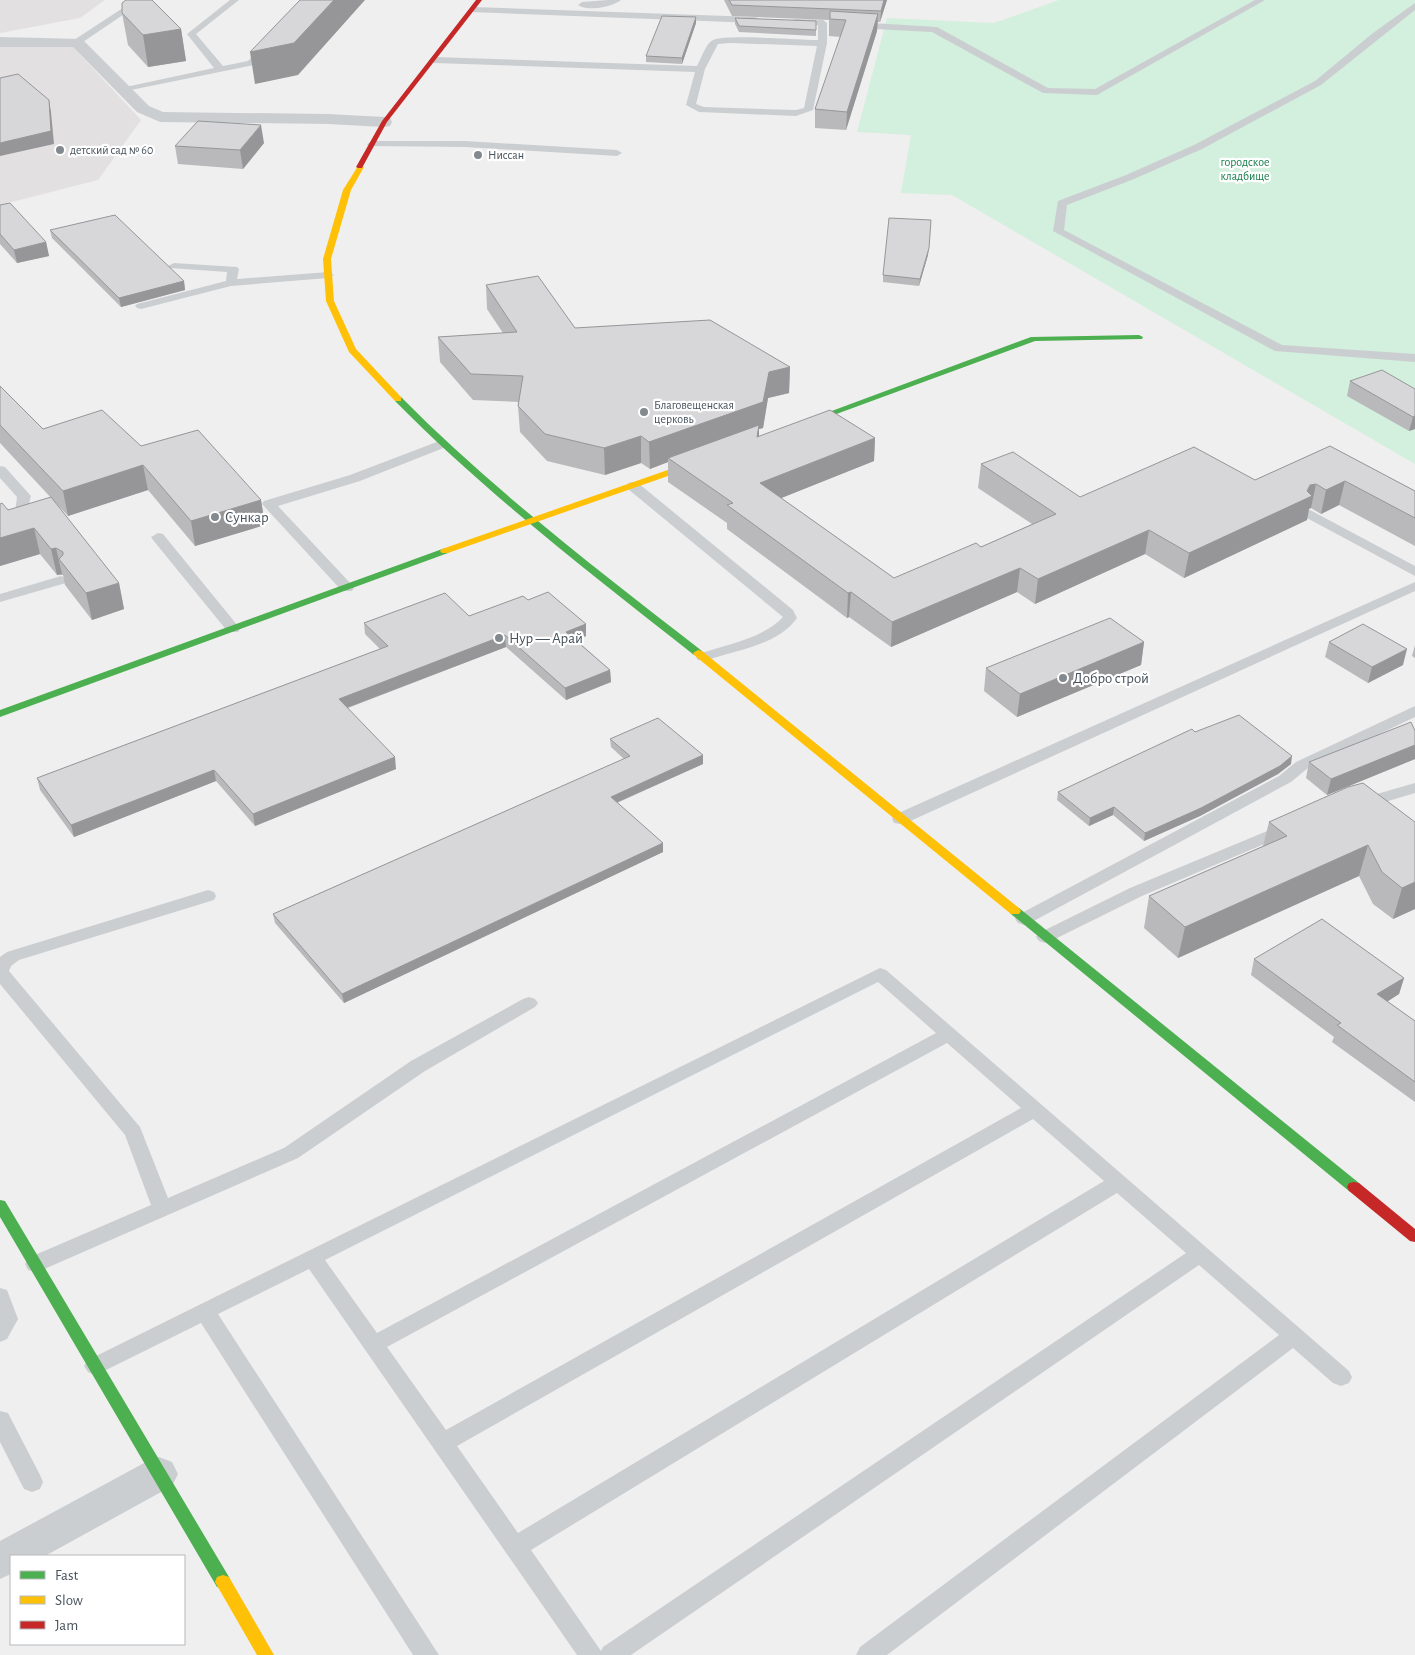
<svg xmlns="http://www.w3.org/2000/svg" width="1415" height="1655" font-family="'Alegreya Sans',sans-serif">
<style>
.education{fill:#e2e0e1}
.green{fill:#d3efdd}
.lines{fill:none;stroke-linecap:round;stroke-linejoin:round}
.lane{fill:#cbced0;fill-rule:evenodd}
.street{fill:#cbced0;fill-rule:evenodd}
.fast{fill:#4caf50;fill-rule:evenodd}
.slow{fill:#ffc107;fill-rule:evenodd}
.jam{fill:#c62828;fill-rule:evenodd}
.wall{fill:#b9b9bb}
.shaded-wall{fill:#969698}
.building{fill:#d7d7d9;stroke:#969698}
.poi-dot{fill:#82898f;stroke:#fff;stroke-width:2}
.labels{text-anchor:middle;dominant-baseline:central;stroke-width:4.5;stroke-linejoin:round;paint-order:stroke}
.far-poi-label{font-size:12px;fill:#46525c;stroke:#fff;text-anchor:start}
.far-park-label{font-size:12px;fill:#167e49;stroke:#fff}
.poi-label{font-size:15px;fill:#46525c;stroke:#fff;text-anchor:start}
</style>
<rect width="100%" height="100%" fill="#f0efef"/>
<!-- education -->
<path class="education" d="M 0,0 L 105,0 L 80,18 L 0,33 Z
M 0,47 L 73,47 L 141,120 L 98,180 L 0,205 Z"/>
<!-- green -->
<path class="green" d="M 1059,0 L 1415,0 L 1415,464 L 952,195 L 901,193 L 911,135 L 857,132 L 887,18 L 994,23 Z"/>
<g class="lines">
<!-- lane -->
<path class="lane" d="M 135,0 L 145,0 L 80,44 L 74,44 L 74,40 Z
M 230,0 L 239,0 L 196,34 L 223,66 L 248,61 L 263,45 L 269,45 L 269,49 L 254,65 L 121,92 L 121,88 L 214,68 L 187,34 Z
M 608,0 L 621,0 C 612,7 587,12 578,5 L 582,2 Z
M 1255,0 L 1265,0 L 1097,95 L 1043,93 L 932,32 L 855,28 L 851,25 L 855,22 L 937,27 L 1048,88 L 1095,89 Z
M 1415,3 L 1415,10 L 1321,85 L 1202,149 L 1134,179 L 1067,205 L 1064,230 L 1282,345 L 1415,354 L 1415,362 L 1275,351 L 1053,231 L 1058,201 L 1126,175 L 1194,145 L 1315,81 L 1373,33 Z
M 473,7 L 756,17 L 760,20 L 756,23 L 470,12 L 470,8 Z
M 795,19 L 823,20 L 827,23 L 827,43 L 813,110 L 796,116 L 699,112 L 686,105 L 695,72 L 434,63 L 429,60 L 434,57 L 697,66 C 701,59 706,43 713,40 C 725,34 800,40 818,40 L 818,25 L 792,24 L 792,20 ZM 730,43 L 817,46 L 804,108 L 796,110 L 704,107 L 696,104 L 705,69 L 718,44 Z
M 372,141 L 465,141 L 617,150 L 622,153 L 617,156 L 465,147 L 368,146 L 367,144 Z
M 174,263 L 237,267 L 239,269 L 237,279 L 328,272 L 334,275 L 328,278 L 231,286 L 141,309 L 137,308 L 135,306 L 137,304 L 226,281 L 227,272 L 170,268 L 168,266 Z
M 442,440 L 446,441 L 448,444 L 446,447 L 360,481 L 278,506 L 352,585 L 354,588 L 352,591 L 342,591 L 262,504 L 264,501 L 350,475 Z
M 0,466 L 5,467 L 31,496 L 26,516 L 16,524 L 0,531 L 0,522 L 15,512 L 17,497 L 0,478 Z
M 633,482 L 638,483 L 793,610 L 797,618 C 778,645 737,650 708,660 L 698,660 L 696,657 L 698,654 C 725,645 762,639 783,617 L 628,489 L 626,486 L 628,483 Z
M 1310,510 L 1415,566 L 1415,576 L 1305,517 L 1303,514 L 1305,511 Z
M 158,533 L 163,534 L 238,626 L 240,629 L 238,632 L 228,632 L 153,540 L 151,537 Z
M 61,576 L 68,580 L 66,583 L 0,602 L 0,594 Z
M 1415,582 L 1415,591 L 906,823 L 900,824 L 894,823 L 892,819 L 894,815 Z
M 1415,706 L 1415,717 L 1308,768 L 1291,782 L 1030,923 L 1024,925 L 1018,923 L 1015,919 L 1018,915 L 1279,776 L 1296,762 Z
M 1415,783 L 1415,793 L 1362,809 L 1356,808 L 1354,804 L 1356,800 Z
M 1284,824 L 1290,825 L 1292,829 L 1290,833 L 1142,896 L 1051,941 L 1045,943 L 1039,941 L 1036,937 L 1039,933 L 1130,888 Z
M 208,890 L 214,892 L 216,896 L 214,900 L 19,960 L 11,966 L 9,971 L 140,1127 L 168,1198 L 284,1148 L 411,1061 L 523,999 L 529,997 L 535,999 L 538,1003 L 535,1007 L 425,1071 L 298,1158 L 42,1270 L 35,1272 L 28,1270 L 25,1264 L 28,1258 L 151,1205 L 125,1135 L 0,984 L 0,957 L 7,952 Z
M 880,968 L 886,970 L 1349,1371 L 1352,1377 L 1349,1383 L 1341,1386 L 1333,1383 L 1293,1348 L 887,1655 L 856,1655 L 860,1647 L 1279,1335 L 1199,1265 L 631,1655 L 577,1655 L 309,1269 L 218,1314 L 439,1655 L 413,1655 L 201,1323 L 102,1372 L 95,1375 L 88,1372 L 84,1366 L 88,1360 ZM 878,982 L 936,1033 L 377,1333 L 325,1260 ZM 947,1043 L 1021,1108 L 446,1430 L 387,1347 ZM 1033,1119 L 1104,1181 L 518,1533 L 457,1446 ZM 1117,1193 L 1186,1253 L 603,1647 L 601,1651 L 531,1550 Z
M 0,1288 L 7,1290 L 18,1319 L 7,1339 L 0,1342 Z
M 0,1411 L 8,1413 L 40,1475 L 43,1482 L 40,1489 L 32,1492 L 24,1489 L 0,1442 Z"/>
<!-- street -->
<path class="street" d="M 0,37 L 82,39 L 149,106 L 163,112 L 328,114 L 384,117 L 390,118 L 392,122 L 390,126 L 384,127 L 328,124 L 160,122 L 137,112 L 73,47 L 0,47 Z
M 159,1457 L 172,1462 L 178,1474 L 172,1486 L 45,1556 L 11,1556 L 11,1574 L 0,1579 L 0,1541 L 146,1462 Z"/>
<!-- fast -->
<path class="fast" d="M 1139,335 L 1143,337 L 1142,339 L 1035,341 L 801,427 L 798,428 L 794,425 L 1031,337 Z
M 398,396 L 401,397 C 494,491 598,570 702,651 L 703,653 L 702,655 L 694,655 C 591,574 487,494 395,401 L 395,397 Z
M 445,548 L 450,551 L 448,553 L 0,717 L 0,710 Z
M 1015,907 L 1019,908 L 1359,1183 L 1361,1187 L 1359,1191 L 1354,1192 L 1349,1191 L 1011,914 L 1009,911 Z
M 0,1200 L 5,1201 L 229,1577 L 231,1582 L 229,1587 L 223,1589 L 217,1587 L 0,1217 Z"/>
<!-- slow -->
<path class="slow" d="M 358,166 L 364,167 L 351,190 L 331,259 L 334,301 L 356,349 L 401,397 L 401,401 L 395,401 L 349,352 L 326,301 L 323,259 L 343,190 Z
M 702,458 L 705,459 L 705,463 L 448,553 L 442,553 L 440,551 L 442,549 Z
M 698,650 L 702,651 L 1019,908 L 1021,911 L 1019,914 L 1011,914 L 694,655 L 693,653 Z
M 223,1575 L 229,1577 L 274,1655 L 257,1655 L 215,1582 L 217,1577 Z"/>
<!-- jam -->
<path class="jam" d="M 476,0 L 482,0 L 387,122 L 362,168 L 358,168 L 356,167 L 382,121 Z
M 1354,1182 L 1359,1183 L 1415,1229 L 1415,1242 L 1410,1241 L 1349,1191 L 1347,1187 L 1349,1183 Z"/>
</g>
<!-- wall -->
<path class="wall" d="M 724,0 L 887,0 L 880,22 L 878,22 L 877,31 L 846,130 L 815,128 L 815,109 L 841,37 L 829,36 L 829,20 L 732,16 Z
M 122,13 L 181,29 L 186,61 L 148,67 L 128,45 Z
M 735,18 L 816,21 L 816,36 L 739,32 L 735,24 Z
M 696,23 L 682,64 L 646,62 L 646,56 Z
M 264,143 L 243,169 L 178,164 L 175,146 Z
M 0,205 L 46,242 L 49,256 L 17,263 L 0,244 Z
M 50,230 L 184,281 L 185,290 L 121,307 L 52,238 Z
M 928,255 L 919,286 L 883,282 L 883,275 Z
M 486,285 L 575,328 L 790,367 L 789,393 L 768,398 L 763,428 L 759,429 L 759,437 L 875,438 L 874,461 L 781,498 L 894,578 L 981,547 L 1032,524 L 978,488 L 981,464 L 1080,497 L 1255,480 L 1330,446 L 1415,491 L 1415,546 L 1339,505 L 1321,514 L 1311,508 L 1309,509 L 1307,520 L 1184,578 L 1145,554 L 1035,604 L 1017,592 L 891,647 L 849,617 L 847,618 L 727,529 L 727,523 L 668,482 L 668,462 L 650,469 L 641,463 L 605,475 L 547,461 L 520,432 L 518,406 L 519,402 L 473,400 L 440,362 L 438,337 L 503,333 L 487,309 Z
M 1350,381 L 1415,389 L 1415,429 L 1409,431 L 1347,396 Z
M 0,386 L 43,429 L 141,446 L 261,500 L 265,525 L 195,546 L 148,490 L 68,516 L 0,443 Z
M 0,504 L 119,583 L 124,609 L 92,620 L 65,585 L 63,575 L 57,575 L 40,554 L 0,566 Z
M 528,600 L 586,624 L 586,636 L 576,640 L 610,670 L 611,682 L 566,700 L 506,647 L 348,708 L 396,769 L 255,826 L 216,781 L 74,837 L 40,790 L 37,778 L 380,649 L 365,634 L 364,623 L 469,616 Z
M 1144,642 L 1141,665 L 1017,717 L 984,691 L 986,668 Z
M 1329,642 L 1403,665 L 1368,683 L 1325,657 Z
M 1415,645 L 1415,658 L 1412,656 Z
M 1415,731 L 1415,759 L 1327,795 L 1306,778 L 1309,762 Z
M 1195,732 L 1291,764 L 1278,774 L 1200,816 L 1144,841 L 1113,815 L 1089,826 L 1057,800 L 1058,792 Z
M 610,739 L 703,755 L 703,764 L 617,803 L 663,843 L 663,852 L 344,1003 L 275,923 L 273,914 L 624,759 L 611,747 Z
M 1269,822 L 1415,822 L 1415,909 L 1393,919 L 1373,904 L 1359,876 L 1178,958 L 1144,928 L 1149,896 L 1263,846 Z
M 1254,959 L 1404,978 L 1399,994 L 1387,1001 L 1415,1021 L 1415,1102 L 1332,1042 L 1334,1037 L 1251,975 Z"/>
<!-- shaded-wall -->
<path class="shaded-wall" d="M 334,0 L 365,0 L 298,75 L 255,84 L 250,52 Z
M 884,0 L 887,0 L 880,22 L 881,11 Z
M 878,14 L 877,31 L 846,130 L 847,112 Z
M 696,17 L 696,23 L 682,64 L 682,58 Z
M 181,29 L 186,61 L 148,67 L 143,35 Z
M 49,100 L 51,112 L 54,144 L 0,156 L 0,143 Z
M 261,125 L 264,143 L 243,169 L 240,150 Z
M 46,242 L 49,256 L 17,263 L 14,250 Z
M 929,248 L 928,255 L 919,286 L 920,279 Z
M 184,281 L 185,290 L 121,307 L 119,298 Z
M 790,367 L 789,393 L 768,398 L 763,428 L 759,429 L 759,448 L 668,458 L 668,462 L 650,469 L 649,442 L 769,372 Z
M 1415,416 L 1415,429 L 1409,431 L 1413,417 Z
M 641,436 L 641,463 L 605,475 L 604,448 Z
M 875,438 L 874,461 L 759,507 L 760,483 Z
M 143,465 L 148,490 L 68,516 L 63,491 Z
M 1345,481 L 1339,505 L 1321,514 L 1326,490 Z
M 1316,484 L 1311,508 L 1309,509 L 1307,520 L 1184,578 L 1189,553 L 1307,491 L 1310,485 Z
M 261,500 L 265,525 L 195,546 L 191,521 Z
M 34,528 L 40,554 L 0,566 L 0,538 Z
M 1149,530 L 1145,554 L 1035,604 L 1038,579 Z
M 56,548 L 62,574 L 57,575 L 51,549 Z
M 1020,568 L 1017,592 L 891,647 L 892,622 Z
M 119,583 L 124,609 L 92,620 L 86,593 Z
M 851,592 L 849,617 L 847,618 L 848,593 Z
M 586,624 L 586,636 L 567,643 L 566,632 Z
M 505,635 L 506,647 L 341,710 L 339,699 Z
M 1144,642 L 1141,665 L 1017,717 L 1020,694 Z
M 1407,649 L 1403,665 L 1368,683 L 1372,667 Z
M 610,670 L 611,682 L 566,700 L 565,688 Z
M 1415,745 L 1415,759 L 1327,795 L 1331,779 Z
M 703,755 L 703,764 L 611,805 L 611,797 Z
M 1292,756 L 1291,764 L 1278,774 L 1200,816 L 1144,841 L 1145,833 Z
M 395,757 L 396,769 L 255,826 L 253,814 Z
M 214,770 L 216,781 L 74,837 L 71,825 Z
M 1114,807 L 1113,815 L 1089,826 L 1090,818 Z
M 663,843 L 663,852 L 344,1003 L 342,994 Z
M 1368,845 L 1359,876 L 1178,958 L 1185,927 Z
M 1415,882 L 1415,909 L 1393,919 L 1402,888 Z
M 1404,978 L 1399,994 L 1373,1011 L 1377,994 Z"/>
<!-- building -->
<path class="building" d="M 126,0 L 152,0 L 181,29 L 143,35 L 122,13 L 122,3 Z
M 300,0 L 334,0 L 294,43 L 250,52 Z
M 729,0 L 884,0 L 881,11 L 732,5 Z
M 830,11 L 878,14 L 847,112 L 815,109 L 846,20 L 830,19 Z
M 662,16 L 696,17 L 682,58 L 646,56 Z
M 735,18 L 816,21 L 816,30 L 739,26 Z
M 18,74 L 49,100 L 51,131 L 0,143 L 0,78 Z
M 198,121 L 261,125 L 240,150 L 175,146 Z
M 10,203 L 46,242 L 14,250 L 0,234 L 0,205 Z
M 115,215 L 184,281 L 119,298 L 50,230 Z
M 889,218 L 931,220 L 929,248 L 920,279 L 883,275 Z
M 538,276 L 575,328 L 710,320 L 790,367 L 769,372 L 763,402 L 649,442 L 641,436 L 604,448 L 545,434 L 518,406 L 523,376 L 471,374 L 438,337 L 517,332 L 486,285 Z
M 1382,370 L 1415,389 L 1415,416 L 1413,417 L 1350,381 Z
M 0,386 L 43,429 L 102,410 L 141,446 L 198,430 L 261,500 L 191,521 L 143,465 L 63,491 L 0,425 Z
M 830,410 L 875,438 L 760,483 L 894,578 L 976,543 L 981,547 L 1056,514 L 981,464 L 1013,452 L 1080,497 L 1194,447 L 1255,480 L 1330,446 L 1415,491 L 1415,518 L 1345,481 L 1326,490 L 1316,484 L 1310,485 L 1307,491 L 1312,496 L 1189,553 L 1149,530 L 1038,579 L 1020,568 L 892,622 L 851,592 L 848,593 L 727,505 L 733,503 L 668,458 L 759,425 L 757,437 Z
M 51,497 L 119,583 L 86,593 L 59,559 L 63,555 L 63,552 L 56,548 L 51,549 L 34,528 L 0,538 L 0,504 L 2,503 L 8,510 Z
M 548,592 L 586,624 L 566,632 L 610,670 L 565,688 L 505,635 L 339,699 L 395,757 L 253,814 L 214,770 L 71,825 L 37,778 L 388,646 L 364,623 L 445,593 L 469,616 L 523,596 L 528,600 Z
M 1110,618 L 1144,642 L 1020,694 L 986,668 Z
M 1363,624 L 1407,649 L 1372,667 L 1329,642 Z
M 1239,715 L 1292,756 L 1280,766 L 1201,808 L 1145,833 L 1114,807 L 1090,818 L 1058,792 L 1192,729 L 1195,732 Z
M 658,718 L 703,755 L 611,797 L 663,843 L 342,994 L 273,914 L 630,756 L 610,739 Z
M 1411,722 L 1415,731 L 1415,745 L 1331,779 L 1309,762 Z
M 1363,783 L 1415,822 L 1415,882 L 1402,888 L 1382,872 L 1368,845 L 1185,927 L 1149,896 L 1287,836 L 1269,822 L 1348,787 Z
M 1322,919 L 1404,978 L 1377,994 L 1415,1021 L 1415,1082 L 1337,1025 L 1341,1023 L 1254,959 Z"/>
<!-- markers -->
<g class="poi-dot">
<circle cx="60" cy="150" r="5"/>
<circle cx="478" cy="155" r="5"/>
<circle cx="644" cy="412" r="5"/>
<circle cx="215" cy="517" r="5"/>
<circle cx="499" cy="638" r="5"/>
<circle cx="1063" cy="678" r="5"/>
</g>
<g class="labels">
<!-- far-poi labels -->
<g class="far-poi-label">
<text x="70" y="150">детский сад № 60</text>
<text x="488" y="155">Ниссан</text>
<text x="654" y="405">Благовещенская<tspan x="654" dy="14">церковь</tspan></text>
</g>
<!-- far-park labels -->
<g class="far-park-label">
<text x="1245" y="162">городское<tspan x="1245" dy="14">кладбище</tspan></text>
</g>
<!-- poi labels -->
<g class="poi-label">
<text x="225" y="517">Сункар</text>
<text x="509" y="638">Нур — Арай</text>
<text x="1073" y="678">Добро строй</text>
</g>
</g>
<!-- legend -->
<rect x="10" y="1555" width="175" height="90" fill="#ffffff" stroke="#b5babe"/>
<rect x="20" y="1571" width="25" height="8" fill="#4caf50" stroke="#b5babe"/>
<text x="55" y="1580" font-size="15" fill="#46525c">Fast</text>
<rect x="20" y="1596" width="25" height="8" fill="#ffc107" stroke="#b5babe"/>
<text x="55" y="1605" font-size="15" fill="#46525c">Slow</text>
<rect x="20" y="1621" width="25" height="8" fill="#c62828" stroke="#b5babe"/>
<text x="55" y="1630" font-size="15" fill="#46525c">Jam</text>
</svg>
